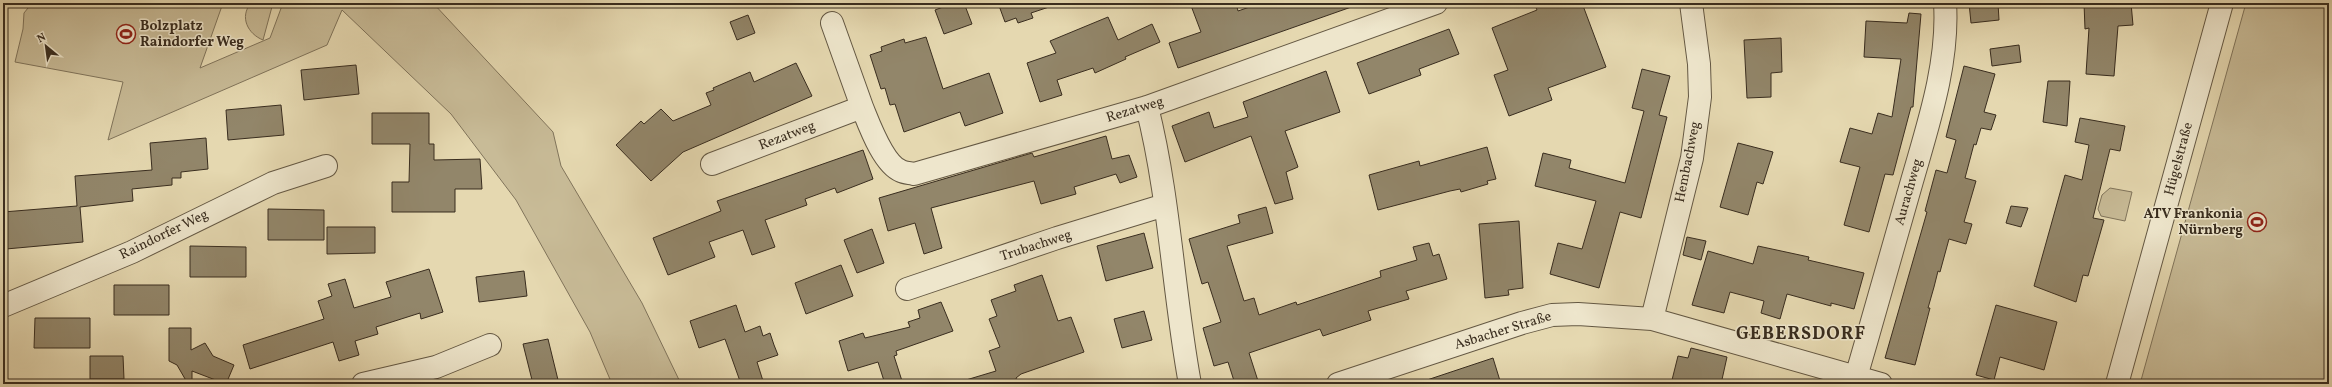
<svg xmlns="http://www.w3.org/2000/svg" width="2332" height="387" font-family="Vollkorn,serif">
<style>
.green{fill:#c8bb97;stroke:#80745b}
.building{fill:#92866a;stroke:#392d1f}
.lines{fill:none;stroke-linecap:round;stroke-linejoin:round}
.minor-casing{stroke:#645843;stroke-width:24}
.tertiary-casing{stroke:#645843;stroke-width:24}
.minor{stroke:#eee6cc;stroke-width:22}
.tertiary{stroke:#eee6cc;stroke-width:22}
.labels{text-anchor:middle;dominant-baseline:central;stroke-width:3;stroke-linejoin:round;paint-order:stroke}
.poi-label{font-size:14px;font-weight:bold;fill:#392d1f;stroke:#eee6cc;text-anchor:start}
.street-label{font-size:14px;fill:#392d1f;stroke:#eee6cc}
.district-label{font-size:18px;font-weight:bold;letter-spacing:1px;fill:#392d1f;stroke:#eee6cc}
</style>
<rect width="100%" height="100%" fill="#e5d8b0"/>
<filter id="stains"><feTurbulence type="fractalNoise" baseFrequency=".005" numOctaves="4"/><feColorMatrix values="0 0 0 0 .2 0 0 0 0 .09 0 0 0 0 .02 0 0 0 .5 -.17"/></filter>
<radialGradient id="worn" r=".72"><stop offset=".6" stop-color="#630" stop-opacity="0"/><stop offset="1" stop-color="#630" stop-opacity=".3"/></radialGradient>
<!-- green -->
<path class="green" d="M 32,3 L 223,3 L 200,68 L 270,38 L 283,3 L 392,3 L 396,6 L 410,3 L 433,3 L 553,132 L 561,166 L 642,303 L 681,384 L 612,384 L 590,332 L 516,200 L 451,114 L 342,10 L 327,45 L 108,140 L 123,82 L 15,62 L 23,29 L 24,13 Z
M 251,3 L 273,3 L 263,40 C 248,34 239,17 251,3 Z
M 2246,3 L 2329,3 L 2329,384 L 2140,384 Z
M 2110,188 L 2132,192 L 2125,221 L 2101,216 L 2098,209 L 2102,195 Z"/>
<!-- building -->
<path class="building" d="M 954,3 L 964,3 L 972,24 L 944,34 L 935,10 Z
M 998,3 L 1051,3 L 1052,6 L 1031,13 L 1033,18 L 1018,23 L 1016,18 L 1005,22 Z
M 1190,3 L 1236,3 L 1238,11 L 1261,3 L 1357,3 L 1357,5 L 1178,68 L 1169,43 L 1201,32 Z
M 1534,3 L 1582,3 L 1606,67 L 1548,88 L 1552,100 L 1509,116 L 1494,75 L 1508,70 L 1492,28 L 1537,10 Z
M 1969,3 L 1998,3 L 1999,20 L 1971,23 Z
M 2084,3 L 2131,3 L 2133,25 L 2118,26 L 2114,76 L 2086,74 L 2089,28 L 2085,29 Z
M 1909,13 L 1921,14 L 1913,107 L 1911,107 L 1893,175 L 1885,174 L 1869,232 L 1844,225 L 1860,167 L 1840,162 L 1850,128 L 1872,134 L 1878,113 L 1892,117 L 1901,59 L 1864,57 L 1866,21 L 1907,23 Z
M 748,15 L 755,33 L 737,40 L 730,22 Z
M 1108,17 L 1118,40 L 1152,24 L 1160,42 L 1125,57 L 1126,59 L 1095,73 L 1093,68 L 1057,80 L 1062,95 L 1040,102 L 1027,63 L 1056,53 L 1050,41 Z
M 1449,29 L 1459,54 L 1419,69 L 1421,75 L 1369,94 L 1357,63 Z
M 926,37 L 943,89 L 989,73 L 1003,113 L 965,126 L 960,112 L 904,132 L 895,104 L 890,105 L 885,88 L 881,89 L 870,55 L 882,51 L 881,47 L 904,39 L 905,43 Z
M 1781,38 L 1782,72 L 1771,73 L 1771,97 L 1747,98 L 1744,40 Z
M 2019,45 L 2021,62 L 1992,66 L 1990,49 Z
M 796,63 L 812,96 L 683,152 L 651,181 L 616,145 L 641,121 L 644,124 L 661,109 L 673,121 L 711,105 L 706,93 L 714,90 L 713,88 L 750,72 L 754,82 Z
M 356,65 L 359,94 L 304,100 L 301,70 Z
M 1964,66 L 1995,74 L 1984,112 L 1996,115 L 1991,130 L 1981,128 L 1976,145 L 1974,144 L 1965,178 L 1976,181 L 1964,222 L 1972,224 L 1966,244 L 1949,239 L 1940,272 L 1938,271 L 1934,287 L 1928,308 L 1930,308 L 1915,365 L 1885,358 L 1927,212 L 1925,211 L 1936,170 L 1947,173 L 1956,140 L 1946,137 Z
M 1642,69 L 1670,76 L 1659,115 L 1667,117 L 1641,218 L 1620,212 L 1599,288 L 1550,274 L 1558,243 L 1582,249 L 1596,201 L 1535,186 L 1543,153 L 1571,160 L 1569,168 L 1625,183 L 1644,111 L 1632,108 Z
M 1326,71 L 1340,112 L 1285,131 L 1298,167 L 1286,172 L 1293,199 L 1275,204 L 1251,136 L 1185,162 L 1172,126 L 1209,112 L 1214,128 L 1248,117 L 1243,102 Z
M 2048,81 L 2070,81 L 2067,126 L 2043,122 Z
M 281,105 L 284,135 L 228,140 L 226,110 Z
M 372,113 L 429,113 L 429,144 L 434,144 L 434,160 L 480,159 L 482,189 L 455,189 L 455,212 L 392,212 L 392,182 L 409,182 L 410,144 L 372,144 Z
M 2080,118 L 2125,126 L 2120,151 L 2110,149 L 2093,218 L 2104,220 L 2088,276 L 2083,275 L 2076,302 L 2034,286 L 2065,175 L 2082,180 L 2089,145 L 2075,142 Z
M 1106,136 L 1112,159 L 1129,155 L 1137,177 L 1120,183 L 1116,174 L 1074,187 L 1076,194 L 1041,204 L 1034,181 L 931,208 L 942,248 L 924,254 L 915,223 L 888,231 L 879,198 L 1032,153 L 1034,157 Z
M 206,138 L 208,169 L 181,172 L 181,178 L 172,178 L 172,185 L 132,189 L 133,201 L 80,207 L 83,242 L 6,249 L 3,212 L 77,206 L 75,176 L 152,170 L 150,143 Z
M 1738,143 L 1773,152 L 1763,184 L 1757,182 L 1748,215 L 1720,207 Z
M 1487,147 L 1496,179 L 1487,181 L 1488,184 L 1461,192 L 1460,189 L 1450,191 L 1378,210 L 1369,175 L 1419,161 L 1420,166 Z
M 863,150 L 873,179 L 837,193 L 835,188 L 805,199 L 807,205 L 765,220 L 775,247 L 752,255 L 743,230 L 709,242 L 715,257 L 668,275 L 653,238 L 721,211 L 717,201 Z
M 2011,206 L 2028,208 L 2021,227 L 2006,223 Z
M 1266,207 L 1273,233 L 1227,246 L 1244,301 L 1254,298 L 1259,315 L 1296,302 L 1297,305 L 1381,277 L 1380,271 L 1417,260 L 1413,247 L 1429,243 L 1433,256 L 1439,254 L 1447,279 L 1406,291 L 1409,299 L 1368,311 L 1371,320 L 1323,336 L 1320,329 L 1249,353 L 1259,384 L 1235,384 L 1228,362 L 1214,366 L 1203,328 L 1221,322 L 1208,282 L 1202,284 L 1189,239 L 1240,223 L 1238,215 Z
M 268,209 L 324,210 L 324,240 L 268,240 Z
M 1519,221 L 1523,288 L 1508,290 L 1509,295 L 1485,298 L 1479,224 Z
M 327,227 L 375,227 L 375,253 L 327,254 Z
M 872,229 L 884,263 L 857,273 L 844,240 Z
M 1144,233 L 1153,268 L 1106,281 L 1097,246 Z
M 1687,237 L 1706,241 L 1701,260 L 1683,255 Z
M 190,246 L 246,247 L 246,277 L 190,277 Z
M 1758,246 L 1809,257 L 1808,260 L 1864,273 L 1854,309 L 1831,303 L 1831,306 L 1787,294 L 1780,319 L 1761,313 L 1764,301 L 1730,292 L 1724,313 L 1692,305 L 1708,251 L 1753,264 Z
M 841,265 L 853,296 L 806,314 L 795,283 Z
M 429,269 L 443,312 L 421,319 L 420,313 L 376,327 L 378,334 L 355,341 L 359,355 L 339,361 L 333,342 L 250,369 L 243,345 L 324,319 L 318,301 L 332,296 L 328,284 L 345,279 L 354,308 L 391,297 L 386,282 Z
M 524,271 L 527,296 L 479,302 L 476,277 Z
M 1042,275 L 1058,321 L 1071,317 L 1084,352 L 1021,374 L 1016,378 L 1018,384 L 966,384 L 966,380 L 996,371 L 989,351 L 1000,347 L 989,319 L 997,316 L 991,300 L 1016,291 L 1014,285 Z
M 114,285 L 169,285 L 169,315 L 114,315 Z
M 941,302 L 953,331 L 896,351 L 897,355 L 894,356 L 903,384 L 885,384 L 878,362 L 848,371 L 839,341 L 863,333 L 865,338 L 910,327 L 908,322 L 920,318 L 918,310 Z
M 736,305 L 745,332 L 760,326 L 763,336 L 770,333 L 774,345 L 778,355 L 757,362 L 764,384 L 741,384 L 725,339 L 699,348 L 690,321 Z
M 1996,305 L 2057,322 L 2044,370 L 2000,357 L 1994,380 L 1976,375 Z
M 1144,311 L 1152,340 L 1122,348 L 1114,319 Z
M 35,318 L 90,318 L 90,348 L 34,348 Z
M 169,328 L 191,328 L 191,350 L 205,343 L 213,356 L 234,365 L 226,384 L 192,371 L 192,384 L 188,384 L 177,365 L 169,361 Z
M 548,339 L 559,384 L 533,384 L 523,344 Z
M 1691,348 L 1727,357 L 1721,384 L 1671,384 L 1678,356 L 1688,358 Z
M 90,356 L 123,356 L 124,379 L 90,379 Z
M 1493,358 L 1501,384 L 1424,384 L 1424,381 Z"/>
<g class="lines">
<defs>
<path id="minor" d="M 832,23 L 862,107
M 1147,107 C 1170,198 1173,292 1190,384
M 712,164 L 862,107 C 869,124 883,164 901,171 C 905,173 910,173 914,174 L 1147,107 L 1436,3
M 907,289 L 1057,238 L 1165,205
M 3,306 L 132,252 L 273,183 L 326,166
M 1652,319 L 1692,158 L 1700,97 L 1699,64 L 1691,3
M 1856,377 C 1875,312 1893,247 1912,181 C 1928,125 1949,63 1945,3
M 363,384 L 436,367 L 490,345
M 1338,384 L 1522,323 L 1552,315 L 1578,314 L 1652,319 L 1881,384"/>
<path id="tertiary" d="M 2117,384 L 2222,3"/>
</defs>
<!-- minor casing -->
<use href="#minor" class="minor-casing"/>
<!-- tertiary casing -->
<use href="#tertiary" class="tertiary-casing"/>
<!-- minor -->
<use href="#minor" class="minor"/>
<!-- tertiary -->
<use href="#tertiary" class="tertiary"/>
</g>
<!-- icons -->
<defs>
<symbol id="stadium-ring" viewBox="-11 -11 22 22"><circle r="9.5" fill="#eee6cc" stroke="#8f2418" stroke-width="1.5"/><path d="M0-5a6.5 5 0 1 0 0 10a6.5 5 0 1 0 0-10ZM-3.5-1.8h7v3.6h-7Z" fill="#8f2418"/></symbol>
</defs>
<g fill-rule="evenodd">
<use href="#stadium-ring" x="115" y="23" width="22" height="22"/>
<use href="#stadium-ring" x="2246" y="211" width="22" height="22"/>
</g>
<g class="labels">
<!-- poi labels -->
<g class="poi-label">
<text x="140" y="26">Bolzplatz<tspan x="140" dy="16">Raindorfer Weg</tspan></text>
<text x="2243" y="214" text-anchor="end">ATV Frankonia<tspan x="2243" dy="16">Nürnberg</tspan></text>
</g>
<!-- street labels -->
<g class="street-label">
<text transform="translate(1135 110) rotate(-17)">Rezatweg</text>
<text transform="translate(787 136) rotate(-21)">Rezatweg</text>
<text transform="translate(2179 159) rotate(-75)">Hügelstraße</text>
<text transform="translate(1688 162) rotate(-79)">Hembachweg</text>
<text transform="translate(1909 192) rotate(-74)">Aurachweg</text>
<text transform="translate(164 235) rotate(-26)">Raindorfer Weg</text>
<text transform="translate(1036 246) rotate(-18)">Trubachweg</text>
<text transform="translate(1503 331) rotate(-17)">Asbacher Straße</text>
</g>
<!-- district labels -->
<g class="district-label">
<text x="1801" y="334">GEBERSDORF</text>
</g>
</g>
<!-- margin -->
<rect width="2332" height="387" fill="none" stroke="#e5d8b0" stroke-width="16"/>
<rect x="4" y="4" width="2324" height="379" fill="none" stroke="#392d1f" stroke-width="2"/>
<rect x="8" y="8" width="2316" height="371" fill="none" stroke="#392d1f"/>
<!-- north arrow -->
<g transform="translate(46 46) rotate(331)" stroke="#eee6cc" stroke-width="3" paint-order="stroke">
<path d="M0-3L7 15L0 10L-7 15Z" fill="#392d1f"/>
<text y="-6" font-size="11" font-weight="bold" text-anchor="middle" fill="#392d1f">N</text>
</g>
<rect width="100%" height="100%" filter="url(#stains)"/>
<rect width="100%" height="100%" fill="url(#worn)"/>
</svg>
